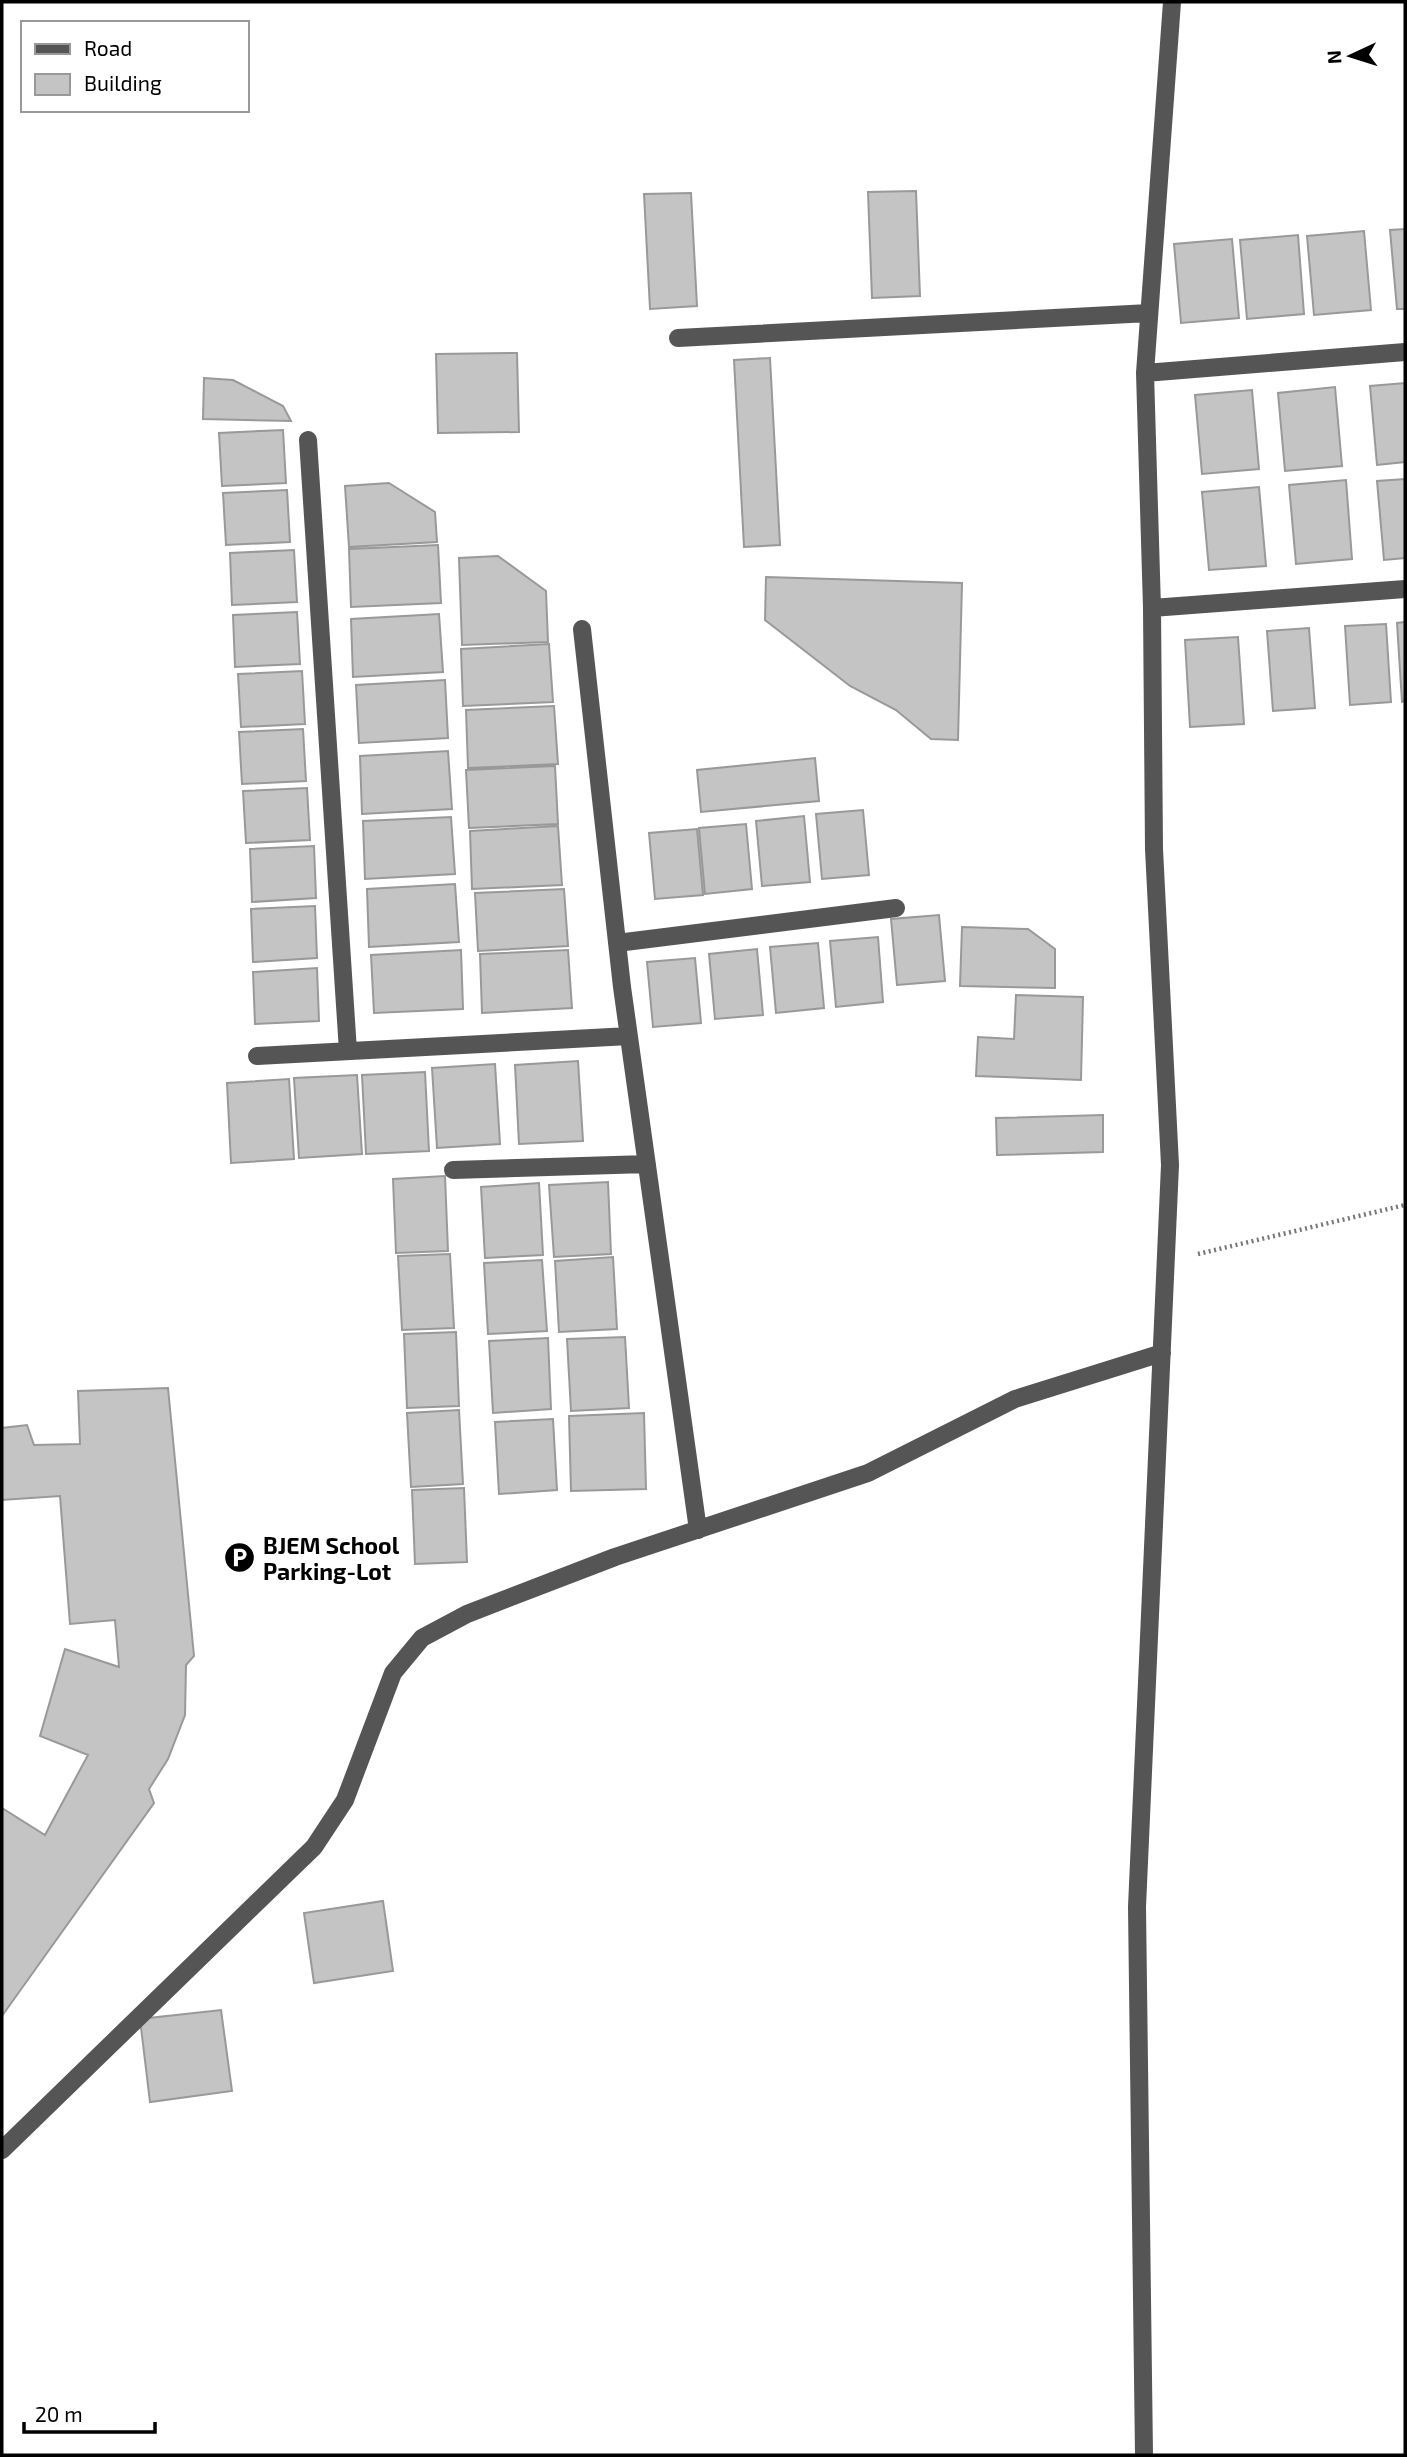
<svg xmlns="http://www.w3.org/2000/svg" width="1407" height="2457" font-family="'Exo 2',sans-serif">
<style>
.building{fill:#c4c4c4;stroke:#999;stroke-width:2}
.lines{fill:none;stroke-linecap:round;stroke-linejoin:round}
.path{stroke:#777;stroke-width:4.5;stroke-dasharray:2 3.5;stroke-linecap:butt}
.minor{stroke:#555;stroke-width:18}
.labels{text-anchor:middle;dominant-baseline:central;stroke-width:6;stroke-linejoin:round;paint-order:stroke}
.poi-label{font-size:23px;font-weight:bold;fill:#000;stroke:#fff;text-anchor:start}
</style>
<rect width="100%" height="100%" fill="#fff"/>
<!-- building -->
<path class="building" d="M 916,191 L 920,296 L 872,298 L 868,192 Z
M 691,193 L 697,306 L 650,309 L 644,194 Z
M 1405,229 L 1405,309 L 1397,309 L 1390,230 Z
M 1364,231 L 1371,310 L 1314,315 L 1307,236 Z
M 1298,235 L 1304,314 L 1247,319 L 1240,240 Z
M 1232,239 L 1239,318 L 1181,323 L 1174,244 Z
M 517,353 L 519,432 L 438,433 L 436,354 Z
M 770,358 L 780,545 L 744,547 L 734,360 Z
M 204,378 L 233,380 L 283,406 L 291,421 L 203,419 Z
M 1405,383 L 1405,462 L 1377,465 L 1370,386 Z
M 1335,387 L 1342,466 L 1285,471 L 1278,393 Z
M 1252,390 L 1259,469 L 1202,474 L 1195,395 Z
M 283,430 L 286,483 L 222,486 L 219,433 Z
M 1405,479 L 1405,558 L 1384,560 L 1377,481 Z
M 1346,480 L 1352,559 L 1296,564 L 1289,485 Z
M 389,483 L 435,512 L 437,542 L 349,547 L 345,486 Z
M 1259,487 L 1266,566 L 1209,570 L 1202,492 Z
M 287,490 L 290,542 L 226,545 L 223,493 Z
M 438,545 L 441,603 L 351,607 L 349,549 Z
M 294,550 L 297,602 L 232,605 L 230,553 Z
M 498,556 L 546,591 L 548,642 L 462,645 L 459,558 Z
M 766,577 L 962,583 L 958,740 L 931,739 L 896,710 L 850,686 L 765,620 Z
M 297,612 L 300,664 L 235,667 L 233,615 Z
M 439,614 L 443,672 L 353,677 L 351,619 Z
M 1405,622 L 1405,701 L 1402,702 L 1397,623 Z
M 1386,624 L 1391,702 L 1350,705 L 1345,626 Z
M 1309,628 L 1315,708 L 1273,711 L 1267,631 Z
M 1238,637 L 1244,724 L 1190,727 L 1185,640 Z
M 549,644 L 553,702 L 463,706 L 461,649 Z
M 302,671 L 305,724 L 241,727 L 238,674 Z
M 445,680 L 448,738 L 359,743 L 356,685 Z
M 554,706 L 558,764 L 468,768 L 466,710 Z
M 303,729 L 306,781 L 242,784 L 239,732 Z
M 448,751 L 452,809 L 362,814 L 360,756 Z
M 815,758 L 819,801 L 701,812 L 697,770 Z
M 555,766 L 558,824 L 469,828 L 466,770 Z
M 307,788 L 310,840 L 246,843 L 243,791 Z
M 863,810 L 869,875 L 822,879 L 816,814 Z
M 804,816 L 810,882 L 762,886 L 756,821 Z
M 451,817 L 455,874 L 365,879 L 363,821 Z
M 746,824 L 752,889 L 705,894 L 699,828 Z
M 558,826 L 562,885 L 472,889 L 470,831 Z
M 697,829 L 703,895 L 655,899 L 649,833 Z
M 314,846 L 316,898 L 252,902 L 250,849 Z
M 455,884 L 459,942 L 369,947 L 367,889 Z
M 564,889 L 568,946 L 478,951 L 475,893 Z
M 315,906 L 317,958 L 253,962 L 251,909 Z
M 939,915 L 945,981 L 897,985 L 891,919 Z
M 962,927 L 1028,929 L 1055,949 L 1055,988 L 960,986 Z
M 878,937 L 883,1002 L 836,1007 L 830,941 Z
M 818,943 L 824,1008 L 776,1013 L 770,947 Z
M 757,949 L 763,1015 L 715,1019 L 709,954 Z
M 461,950 L 463,1009 L 374,1013 L 371,955 Z
M 568,950 L 572,1008 L 482,1013 L 480,954 Z
M 695,958 L 701,1023 L 653,1027 L 647,962 Z
M 317,968 L 319,1021 L 255,1024 L 253,972 Z
M 1016,995 L 1083,997 L 1081,1080 L 976,1076 L 978,1037 L 1014,1039 Z
M 578,1061 L 583,1141 L 519,1144 L 515,1065 Z
M 495,1064 L 500,1144 L 437,1148 L 432,1068 Z
M 425,1072 L 429,1151 L 366,1154 L 362,1075 Z
M 357,1075 L 362,1154 L 299,1158 L 294,1078 Z
M 289,1079 L 294,1159 L 231,1163 L 227,1083 Z
M 1103,1115 L 1103,1152 L 997,1155 L 996,1118 Z
M 445,1176 L 448,1251 L 396,1253 L 393,1179 Z
M 608,1182 L 611,1254 L 554,1257 L 549,1185 Z
M 539,1183 L 543,1255 L 485,1258 L 481,1187 Z
M 450,1254 L 454,1328 L 402,1330 L 398,1256 Z
M 613,1257 L 617,1329 L 559,1332 L 555,1261 Z
M 542,1260 L 547,1331 L 488,1334 L 484,1263 Z
M 456,1332 L 459,1406 L 407,1408 L 404,1334 Z
M 625,1337 L 629,1408 L 571,1411 L 567,1339 Z
M 548,1338 L 551,1409 L 493,1413 L 489,1341 Z
M 168,1388 L 194,1656 L 186,1665 L 185,1715 L 168,1759 L 149,1789 L 154,1803 L 2,2016 L 2,1808 L 45,1835 L 88,1755 L 40,1736 L 65,1649 L 119,1667 L 115,1620 L 70,1624 L 60,1496 L 2,1500 L 2,1428 L 27,1425 L 34,1445 L 80,1444 L 78,1391 Z
M 459,1410 L 463,1484 L 411,1487 L 407,1413 Z
M 644,1413 L 646,1489 L 571,1491 L 569,1416 Z
M 553,1419 L 557,1490 L 499,1494 L 495,1422 Z
M 464,1488 L 467,1562 L 415,1564 L 412,1490 Z
M 383,1901 L 393,1971 L 314,1983 L 304,1913 Z
M 221,2010 L 232,2091 L 150,2102 L 140,2019 Z"/>
<g class="lines">
<!-- path -->
<path class="path" d="M 1198,1254 L 1405,1205"/>
<!-- minor -->
<path class="minor" d="M 678,338 L 1149,313
M 1145,373 L 1405,352
M 308,440 L 348,1051
M 1152,608 L 1405,589
M 582,629 L 622,987 L 698,1530
M 617,943 L 896,908
M 257,1056 L 629,1036
M 453,1170 L 647,1164
M 2,2150 L 314,1847 L 345,1800 L 393,1673 L 422,1638 L 467,1614 L 615,1557 L 868,1473 L 1015,1399 L 1162,1353
M 1144,2455 L 1137,1907 L 1170,1165 L 1154,849 L 1152,608 L 1145,373 L 1172,2"/>
</g>
<!-- icons -->
<defs>
<symbol id="parking-disc" viewBox="-11 -11 22 22"><circle r="9.5" fill="#000" stroke="#fff"/><path d="M-3.5-5.5H1a3.5 3.5 0 0 1 0 7H-1V5.5H-3.5ZM-1-3.4V-.6H.8a1.4 1.4 0 0 0 0-2.8Z" fill="#fff"/></symbol>
</defs>
<g fill-rule="evenodd">
<use href="#parking-disc" x="222" y="1540" width="35" height="35"/>
</g>
<g class="labels">
<!-- poi labels -->
<g class="poi-label">
<text x="263" y="1545">BJEM School<tspan x="263" dy="26">Parking-Lot</tspan></text>
</g>
</g>
<!-- border -->
<rect width="1407" height="2457" fill="none" stroke="#000000" stroke-width="7"/>
<!-- legend -->
<rect x="21" y="21" width="228" height="91" fill="#ffffff" stroke="#999999" stroke-width="2"/>
<rect x="35" y="44" width="35" height="10" fill="#555555" stroke="#999999" stroke-width="2"/>
<text x="84" y="56" font-size="21" fill="#000000">Road</text>
<rect x="35" y="74" width="35" height="21" fill="#c4c4c4" stroke="#999999" stroke-width="2"/>
<text x="84" y="91" font-size="21" fill="#000000">Building</text>
<!-- north arrow -->
<g transform="translate(1351 56) rotate(266)" stroke="#ffffff" stroke-width="5" paint-order="stroke">
<path d="M0-5L12 26L0 18L-12 26Z" fill="#000000"/>
<text y="-10" font-size="19" font-weight="bold" text-anchor="middle" fill="#000000">N</text>
</g>
<!-- scale -->
<path d="M24 2422v10h131v-10" fill="none" stroke="#000000" stroke-width="3.5"/>
<text x="35" y="2422" font-size="21" fill="#000000" stroke="#ffffff" stroke-width="5" paint-order="stroke">20 m</text>
</svg>
